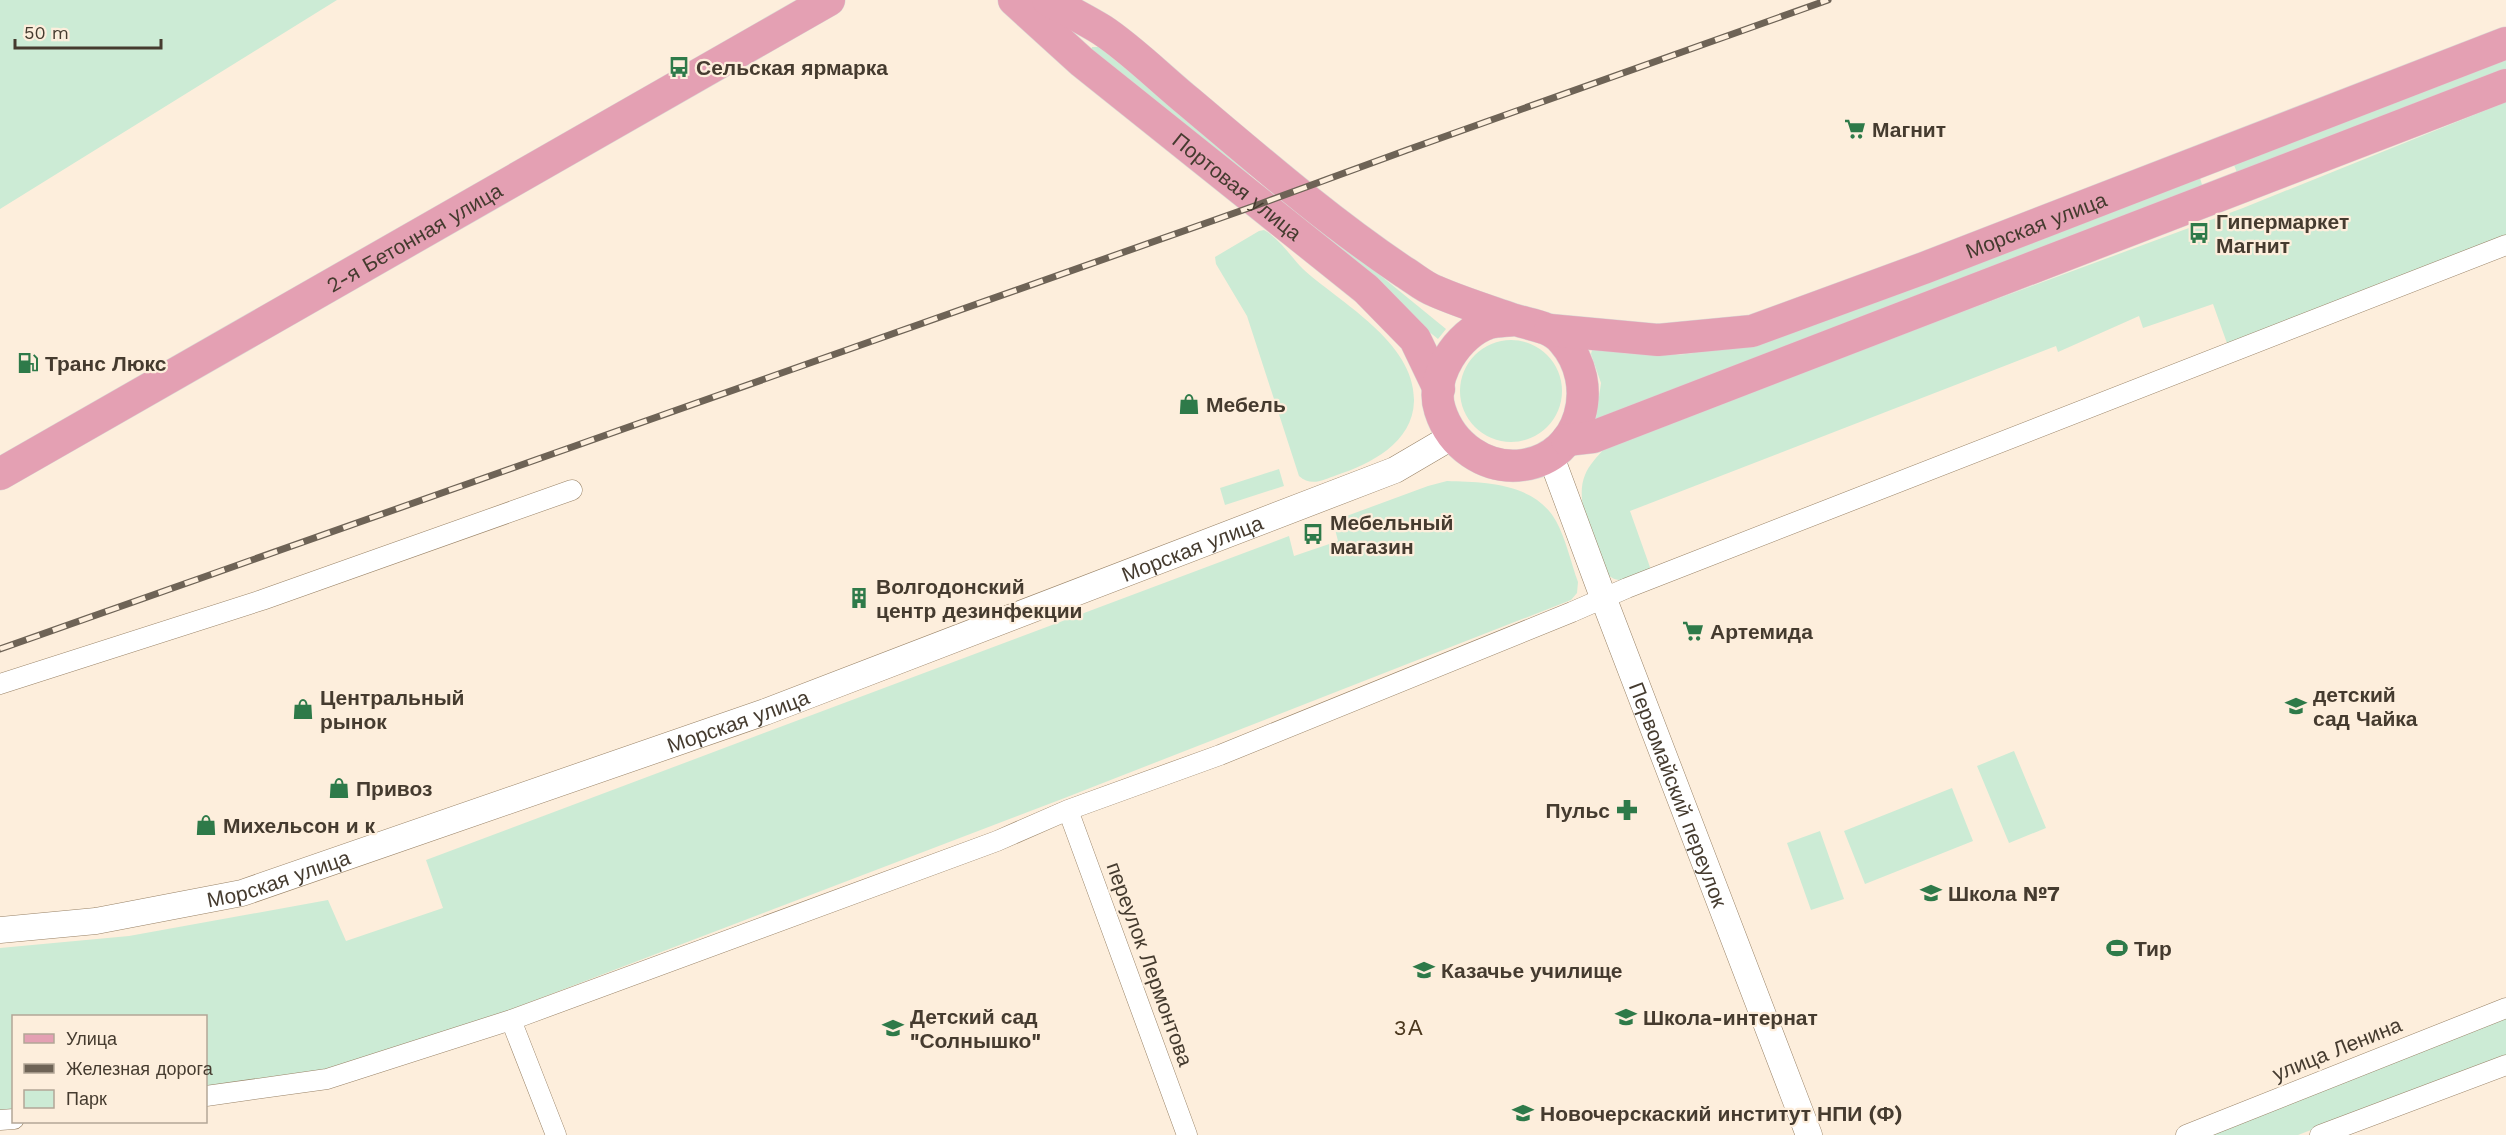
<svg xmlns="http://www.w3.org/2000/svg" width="2506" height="1135" font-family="'Work Sans',sans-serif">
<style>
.green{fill:#ccebd5}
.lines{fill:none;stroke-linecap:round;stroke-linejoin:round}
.minor-casing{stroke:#988266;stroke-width:21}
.tertiary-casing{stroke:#988266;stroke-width:27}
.primary-casing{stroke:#dad8d5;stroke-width:33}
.minor{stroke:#fff;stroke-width:20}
.tertiary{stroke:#fff;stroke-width:26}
.primary{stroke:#e4a0b3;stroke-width:32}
.rail-casing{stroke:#6e6356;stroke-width:7}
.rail{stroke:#fdeedc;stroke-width:4.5;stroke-dasharray:14;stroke-linecap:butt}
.labels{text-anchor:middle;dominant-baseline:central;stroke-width:4.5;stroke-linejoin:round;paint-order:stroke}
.poi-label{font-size:21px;font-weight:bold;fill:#453b2f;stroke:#fdeedc;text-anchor:start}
.street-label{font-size:21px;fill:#453b2f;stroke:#fdeedc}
.neighbourhood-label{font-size:22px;letter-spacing:1.5px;fill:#4b381e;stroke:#fdeedc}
</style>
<rect width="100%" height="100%" fill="#fdeedc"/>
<!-- green -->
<path class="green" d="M 0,0 L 337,0 L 0,209 Z
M 1092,47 L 1099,47 L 1252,171 L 1245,180 L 1091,51 Z
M 2506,58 L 2506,71 L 2238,175 L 2234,165 Z
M 2506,102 L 2506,240 L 2228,346 L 2213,304 L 2143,328 L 2139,316 L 2058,352 L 2056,346 L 1630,511 L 1651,570 C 1636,576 1620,587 1607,574 C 1597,547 1573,503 1585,475 C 1589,465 1597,457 1604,449 L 1940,320 L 2243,208 Z
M 2200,178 L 2203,188 L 1600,419 L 1596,418 L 1601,383 L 1591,354 L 1592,350 L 1595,348 L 1629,354 L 1678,355 L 1755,345 Z
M 1305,218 L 1310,218 L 1446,329 L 1438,339 L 1301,228 L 1301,220 Z
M 1264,230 C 1280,239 1290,256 1303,269 C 1340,303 1415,342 1414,401 C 1413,443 1370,464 1337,475 C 1323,480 1311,487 1299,476 L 1247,316 L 1216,264 L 1215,257 L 1259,231 Z
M1460 391a51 51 0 1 1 102 0a51 51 0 1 1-102 0Z
M 1279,469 L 1284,486 L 1225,505 L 1220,488 Z
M 1447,481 C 1485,482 1535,483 1556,521 C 1566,539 1571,563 1578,582 L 1577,593 L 1571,600 L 1062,799 L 321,1082 L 206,1098 L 206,1016 L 14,1016 L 13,1119 L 0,1120 L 0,948 L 129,936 L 328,900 L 346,941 L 443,908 L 426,860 L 1289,536 L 1294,556 L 1338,541 L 1333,521 L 1428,486 Z
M 2014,751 L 2046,828 L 2009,843 L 1977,766 Z
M 1952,788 L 1973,841 L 1865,884 L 1844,831 Z
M 1820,831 L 1844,899 L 1811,910 L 1787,843 Z
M 2506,1018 L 2506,1055 L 2298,1135 L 2208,1135 Z"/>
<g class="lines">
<defs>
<path id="minor" d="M 0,684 L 262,600 L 572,490
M 1068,810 L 1187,1135
M 511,1020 L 556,1135
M 206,1096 L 327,1079 L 511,1020 L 997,841 L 1068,810 L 1220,755 L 1572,612 L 1627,588 L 2506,245
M 0,1120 L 14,1119
M 2186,1135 L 2506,1008
M 2320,1135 L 2506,1065"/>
<g id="tertiary">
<path id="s1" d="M 1550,454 L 1603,597 L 1809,1135"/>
<path id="s2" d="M 0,930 L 96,921 L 242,893 L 765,712 L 1395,470 L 1453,436"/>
</g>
<g id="primary">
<path id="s3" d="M 1014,0 L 1081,61 L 1366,289 L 1415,339 L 1439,389"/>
<path d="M 1048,0 C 1066,10 1084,19 1102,30 C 1131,49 1162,80 1189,102 C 1259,161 1328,221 1404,272 C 1414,278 1424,287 1435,291 C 1460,302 1486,310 1512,319 C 1530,325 1551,326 1563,341 C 1601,384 1582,457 1523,465 C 1485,470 1451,445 1440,410 C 1429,377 1458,333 1489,323 C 1497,321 1506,321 1514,320"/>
<path id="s4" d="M 1550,330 L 1658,340 L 1752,331 L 1924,268 L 2506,43"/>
<path d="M 1567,440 L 1593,437 L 2506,85"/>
<path id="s5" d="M 0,474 L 829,0"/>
</g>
</defs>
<!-- minor casing -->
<use href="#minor" class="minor-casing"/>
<!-- tertiary casing -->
<use href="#tertiary" class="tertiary-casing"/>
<!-- primary casing -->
<use href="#primary" class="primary-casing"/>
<!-- minor -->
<use href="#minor" class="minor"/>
<!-- tertiary -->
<use href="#tertiary" class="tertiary"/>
<!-- primary -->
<use href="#primary" class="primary"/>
<defs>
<path id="rail" d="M 0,649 L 1260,204 L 1407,150 L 1828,0"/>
</defs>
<!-- rail casing -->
<use href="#rail" class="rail-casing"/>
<!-- rail -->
<use href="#rail" class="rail"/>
</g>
<!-- icons -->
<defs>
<symbol id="bus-bare" viewBox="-9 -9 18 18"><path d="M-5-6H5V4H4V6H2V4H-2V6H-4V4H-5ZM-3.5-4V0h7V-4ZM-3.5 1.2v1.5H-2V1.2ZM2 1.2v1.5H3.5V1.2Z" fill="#2e7a49" stroke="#fdeedc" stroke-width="2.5" paint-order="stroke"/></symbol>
<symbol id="supermarket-bare" viewBox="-9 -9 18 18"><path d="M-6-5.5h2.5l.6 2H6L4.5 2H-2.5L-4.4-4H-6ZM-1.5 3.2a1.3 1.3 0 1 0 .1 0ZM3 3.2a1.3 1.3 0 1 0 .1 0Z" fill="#2e7a49" stroke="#fdeedc" stroke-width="2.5" paint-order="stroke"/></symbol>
<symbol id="fuel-bare" viewBox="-9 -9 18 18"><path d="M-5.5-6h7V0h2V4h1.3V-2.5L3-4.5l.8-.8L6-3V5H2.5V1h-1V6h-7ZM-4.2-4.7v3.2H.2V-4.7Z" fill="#2e7a49" stroke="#fdeedc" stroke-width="2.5" paint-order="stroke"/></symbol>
<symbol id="shop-bare" viewBox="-9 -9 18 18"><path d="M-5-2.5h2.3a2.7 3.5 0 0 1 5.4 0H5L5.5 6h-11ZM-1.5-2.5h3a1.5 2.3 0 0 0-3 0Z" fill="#2e7a49" stroke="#fdeedc" stroke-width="2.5" paint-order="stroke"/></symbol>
<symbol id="building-bare" viewBox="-9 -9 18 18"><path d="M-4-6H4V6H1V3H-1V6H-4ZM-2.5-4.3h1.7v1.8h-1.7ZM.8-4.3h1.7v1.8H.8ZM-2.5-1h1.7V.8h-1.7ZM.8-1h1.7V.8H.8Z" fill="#2e7a49" stroke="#fdeedc" stroke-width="2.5" paint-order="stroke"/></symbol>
<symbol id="school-bare" viewBox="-9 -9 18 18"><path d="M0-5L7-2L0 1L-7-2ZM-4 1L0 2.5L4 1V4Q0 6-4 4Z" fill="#2e7a49" stroke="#fdeedc" stroke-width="2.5" paint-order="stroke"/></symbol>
<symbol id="pharmacy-bare" viewBox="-9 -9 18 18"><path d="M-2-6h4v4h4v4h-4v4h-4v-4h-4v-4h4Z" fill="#2e7a49" stroke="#fdeedc" stroke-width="2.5" paint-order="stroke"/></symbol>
<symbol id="stadium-bare" viewBox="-9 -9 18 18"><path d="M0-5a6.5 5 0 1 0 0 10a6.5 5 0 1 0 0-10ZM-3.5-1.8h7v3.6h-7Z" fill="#2e7a49" stroke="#fdeedc" stroke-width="2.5" paint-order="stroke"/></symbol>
<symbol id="university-bare" viewBox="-9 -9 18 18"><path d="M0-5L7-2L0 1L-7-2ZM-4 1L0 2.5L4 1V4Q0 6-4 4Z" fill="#2e7a49" stroke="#fdeedc" stroke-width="2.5" paint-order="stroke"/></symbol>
</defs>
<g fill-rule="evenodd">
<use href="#bus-bare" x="664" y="52" width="30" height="30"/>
<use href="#supermarket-bare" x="1840" y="114" width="30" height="30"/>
<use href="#bus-bare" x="2184" y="218" width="30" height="30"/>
<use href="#fuel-bare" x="13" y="348" width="30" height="30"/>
<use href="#shop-bare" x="1174" y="389" width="30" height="30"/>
<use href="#bus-bare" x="1298" y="519" width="30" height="30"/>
<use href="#building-bare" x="844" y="583" width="30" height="30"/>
<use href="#supermarket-bare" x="1678" y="616" width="30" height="30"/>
<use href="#school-bare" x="2281" y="691" width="30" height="30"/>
<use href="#shop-bare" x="288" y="694" width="30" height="30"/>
<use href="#shop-bare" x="324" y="773" width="30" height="30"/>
<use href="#pharmacy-bare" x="1612" y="795" width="30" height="30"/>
<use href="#shop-bare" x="191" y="810" width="30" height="30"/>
<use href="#school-bare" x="1916" y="878" width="30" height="30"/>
<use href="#stadium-bare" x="2102" y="933" width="30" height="30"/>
<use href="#university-bare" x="1409" y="955" width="30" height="30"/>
<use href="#school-bare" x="1611" y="1002" width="30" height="30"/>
<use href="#school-bare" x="878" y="1013" width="30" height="30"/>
<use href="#university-bare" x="1508" y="1098" width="30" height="30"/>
</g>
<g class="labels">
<!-- poi labels -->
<g class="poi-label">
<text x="696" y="67">Сельская ярмарка</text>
<text x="1872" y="129">Магнит</text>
<text x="2216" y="221">Гипермаркет<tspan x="2216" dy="24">Магнит</tspan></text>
<text x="45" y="363">Транс Люкс</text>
<text x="1206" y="404">Мебель</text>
<text x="1330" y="522">Мебельный<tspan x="1330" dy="24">магазин</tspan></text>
<text x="876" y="586">Волгодонский<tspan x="876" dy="24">центр дезинфекции</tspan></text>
<text x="1710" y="631">Артемида</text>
<text x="2313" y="694">детский<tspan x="2313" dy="24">сад Чайка</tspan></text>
<text x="320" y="697">Центральный<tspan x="320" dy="24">рынок</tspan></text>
<text x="356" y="788">Привоз</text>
<text x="1610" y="810" text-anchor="end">Пульс</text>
<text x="223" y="825">Михельсон и к</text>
<text x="1948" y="893">Школа №7</text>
<text x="2134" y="948">Тир</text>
<text x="1441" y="970">Казачье училище</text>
<text x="910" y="1016">Детский сад<tspan x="910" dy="24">"Солнышко"</tspan></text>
<text x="1643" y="1017">Школа-интернат</text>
<text x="1540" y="1113">Новочерскаский институт НПИ (Ф)</text>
</g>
<!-- street labels -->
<g class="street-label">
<text stroke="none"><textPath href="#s3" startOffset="291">Портовая улица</textPath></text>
<text stroke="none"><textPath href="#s4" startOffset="506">Морская улица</textPath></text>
<text stroke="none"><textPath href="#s5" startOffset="477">2-я Бетонная улица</textPath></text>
<text stroke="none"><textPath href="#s2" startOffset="1256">Морская улица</textPath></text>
<text stroke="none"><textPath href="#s2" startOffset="770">Морская улица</textPath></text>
<text stroke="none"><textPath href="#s1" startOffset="364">Первомайский переулок</textPath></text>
<text stroke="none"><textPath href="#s2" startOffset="284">Морская улица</textPath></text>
<text transform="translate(1150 964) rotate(70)">переулок Лермонтова</text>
<text transform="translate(2337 1049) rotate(-22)">улица Ленина</text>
</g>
<!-- neighbourhood labels -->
<g class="neighbourhood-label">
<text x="1409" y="1027">3А</text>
</g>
</g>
<!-- legend -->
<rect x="12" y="1015" width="195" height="108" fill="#fdeedc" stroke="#b3a697" stroke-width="1.5"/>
<rect x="24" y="1034" width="30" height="9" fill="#e4a0b3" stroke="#b3a697" stroke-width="1.5"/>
<text x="66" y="1045" font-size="18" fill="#453b2f">Улица</text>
<rect x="24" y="1064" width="30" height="9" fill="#6e6356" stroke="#b3a697" stroke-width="1.5"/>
<text x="66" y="1075" font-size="18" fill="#453b2f">Железная дорога</text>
<rect x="24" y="1090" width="30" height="18" fill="#ccebd5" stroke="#b3a697" stroke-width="1.5"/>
<text x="66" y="1105" font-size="18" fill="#453b2f">Парк</text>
<!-- scale -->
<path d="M15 39v9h146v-9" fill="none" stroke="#453b2f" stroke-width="3"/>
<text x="24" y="39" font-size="18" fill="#453b2f" stroke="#fdeedc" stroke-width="4.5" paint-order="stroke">50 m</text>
</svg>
